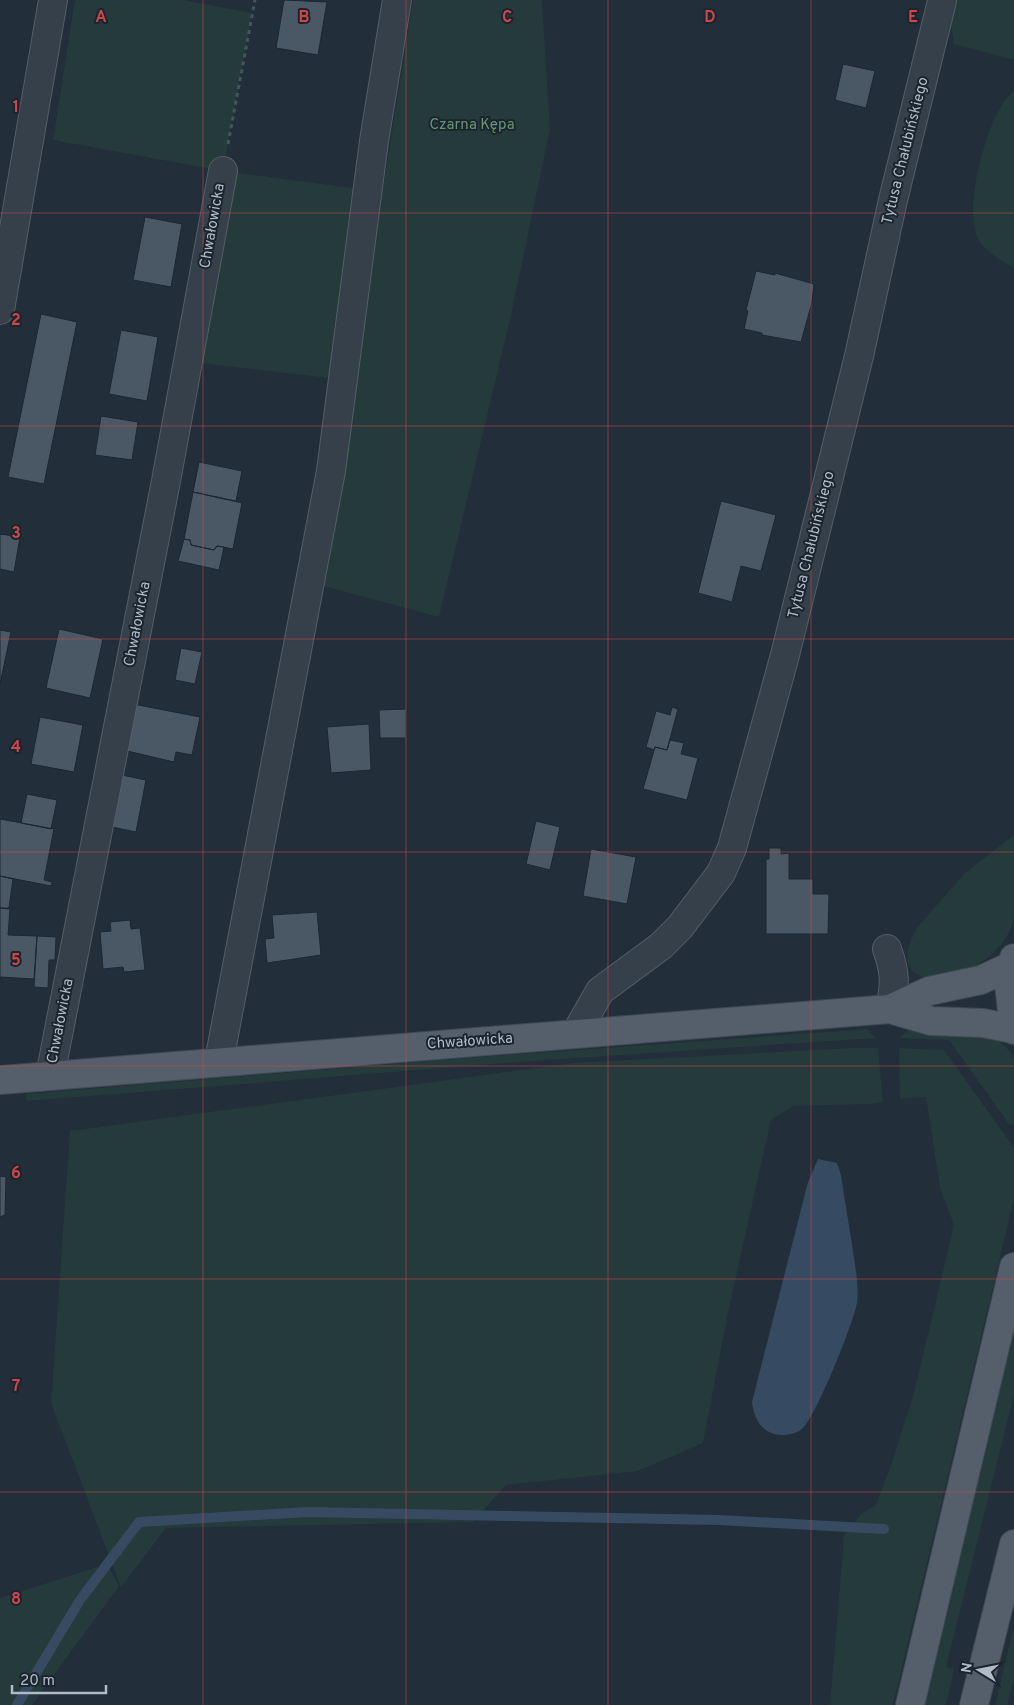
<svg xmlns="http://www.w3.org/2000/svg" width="1014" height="1705" font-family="Overpass,sans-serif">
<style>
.green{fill:#243a3b}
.water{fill:#364b61}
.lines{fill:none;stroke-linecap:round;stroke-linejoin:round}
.stream{stroke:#364b61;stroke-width:10}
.building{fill:#4a5866;stroke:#1d2731}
.minor-casing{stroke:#545e68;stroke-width:30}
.major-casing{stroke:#3f4954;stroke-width:30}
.path{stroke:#425759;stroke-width:3;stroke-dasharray:4 4;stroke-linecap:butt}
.minor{stroke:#36404b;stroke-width:28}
.major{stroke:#545f6b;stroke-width:28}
.grid{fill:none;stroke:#cf4548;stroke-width:1;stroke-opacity:0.55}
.labels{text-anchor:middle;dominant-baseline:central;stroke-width:4;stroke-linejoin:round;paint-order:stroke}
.park-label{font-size:15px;fill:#689771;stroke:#1b252f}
.street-label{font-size:15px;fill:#b1bbc7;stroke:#1b252f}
.grid-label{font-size:16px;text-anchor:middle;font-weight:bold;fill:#cf4548;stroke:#1b252f;stroke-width:4;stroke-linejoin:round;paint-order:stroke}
</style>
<rect width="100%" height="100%" fill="#222e3a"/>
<!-- green -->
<path class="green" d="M 75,0 L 183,0 L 252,13 L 223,171 L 367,190 L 337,379 L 200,363 L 223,171 L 53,140 Z
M 413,0 L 542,0 L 550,129 L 510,320 L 439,617 L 320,585 Z
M 947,0 L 1014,0 L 1014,60 L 954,44 Z
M 1014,91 L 1014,268 C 1002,261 989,254 980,242 C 960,215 988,109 1014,91 Z
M 1014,835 C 1014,856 1014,878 1014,900 C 1014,907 1014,916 1013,923 C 991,988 870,1004 919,925 L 965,873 Z
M 867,1029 L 876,1038 L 546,1060 L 27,1101 L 26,1094 L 465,1058 Z
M 908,1030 C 937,1030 1001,1025 1014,1059 C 1014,1068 1014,1113 1014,1125 L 1009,1124 L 949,1040 L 899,1038 Z
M 852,1048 L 878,1048 L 883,1102 L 869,1104 L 793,1106 L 771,1120 L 729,1308 L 703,1443 L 638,1471 L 506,1485 L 473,1522 L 166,1528 L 121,1587 L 51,1403 L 70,1131 L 573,1063 Z
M 899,1048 L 944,1050 L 1014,1148 L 1014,1199 L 893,1705 L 830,1705 L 844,1536 L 861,1514 L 876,1505 L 892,1462 L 914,1393 L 954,1225 L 940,1187 L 926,1097 L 900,1099 Z
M 1014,1323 L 1014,1394 L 946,1667 L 954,1669 L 946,1705 L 923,1705 Z
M 107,1564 L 119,1586 L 32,1705 L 0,1705 L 0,1598 Z
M 1014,1626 L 1014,1679 L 1007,1705 L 995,1705 Z"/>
<!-- water -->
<path class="water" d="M 818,1159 L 837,1163 L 841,1175 C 845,1203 850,1230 854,1258 C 856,1272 859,1288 857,1303 C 853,1324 817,1414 803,1428 C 795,1435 784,1436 774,1434 C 759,1429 754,1417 752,1402 L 808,1182 Z"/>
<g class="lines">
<!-- stream -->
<path class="stream" d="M 17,1705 L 80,1600 L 139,1522 L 307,1512 L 719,1520 L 884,1529"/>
</g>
<!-- building -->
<path class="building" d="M 284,0 L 327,2 L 318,55 L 276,48 Z
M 843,64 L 875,71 L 866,108 L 835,100 Z
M 145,217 L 182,224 L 171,287 L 133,280 Z
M 756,271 L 775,275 L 775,273 L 814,284 L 812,302 L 801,342 L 762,335 L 762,333 L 744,329 L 748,311 L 746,310 Z
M 41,314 L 77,322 L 44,484 L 8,477 Z
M 121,330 L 158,337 L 147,401 L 109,394 Z
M 101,416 L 138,422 L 132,460 L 95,455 Z
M 199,462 L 242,471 L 236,501 L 193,492 Z
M 193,492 L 242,503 L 233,549 L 217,546 L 214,550 L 191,545 L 190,540 L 184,539 Z
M 721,501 L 776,515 L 761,571 L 741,566 L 732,602 L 698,593 Z
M 0,534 L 20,537 L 14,572 L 0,569 Z
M 184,539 L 190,540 L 191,545 L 214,550 L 217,546 L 224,547 L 219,570 L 178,561 Z
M 59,629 L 103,639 L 90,698 L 46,688 Z
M 0,630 L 11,632 L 0,684 Z
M 181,648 L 202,652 L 195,684 L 175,680 Z
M 133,704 L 200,717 L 192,755 L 176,752 L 174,762 L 123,750 Z
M 672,707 L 678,709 L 667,750 L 655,747 L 654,750 L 646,747 L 656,711 L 670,715 Z
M 406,709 L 406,738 L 380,738 L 379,710 Z
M 40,717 L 83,725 L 74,772 L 31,764 Z
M 369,724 L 371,770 L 331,773 L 327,727 Z
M 670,740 L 684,743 L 681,754 L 698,758 L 687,800 L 643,789 L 655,747 L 667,750 Z
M 117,774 L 146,780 L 136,832 L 107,826 Z
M 27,794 L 57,800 L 51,829 L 21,823 Z
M 0,819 L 54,829 L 44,880 L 52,882 L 51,886 L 0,876 Z
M 536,821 L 560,827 L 550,870 L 526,864 Z
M 769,848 L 781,848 L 781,854 L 789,853 L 789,879 L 813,879 L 813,894 L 829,894 L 828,934 L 766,934 L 766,859 L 769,859 Z
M 591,849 L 636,857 L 627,904 L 583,896 Z
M 0,876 L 13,879 L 9,908 L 0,908 Z
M 0,908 L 10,909 L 8,935 L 37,936 L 34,979 L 0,977 Z
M 317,912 L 321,955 L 267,963 L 265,939 L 274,938 L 272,915 Z
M 130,920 L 131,929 L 140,928 L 145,970 L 124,972 L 123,967 L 103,969 L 100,932 L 111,931 L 110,922 Z
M 37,936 L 56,937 L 55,960 L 49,960 L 48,988 L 34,987 Z
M 0,1176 L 6,1177 L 5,1215 L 0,1217 Z"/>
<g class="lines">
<defs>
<path id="minor" d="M 0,310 L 53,0
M 887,949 C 896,974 895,984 890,1009
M 576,1033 L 600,991 L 661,946 L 680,927 L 721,873 L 732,848 L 785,655 L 859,356 L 893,200 L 942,1
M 219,1061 L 331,471 L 374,141 L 397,0
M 50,1076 L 166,481 L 223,171"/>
<path id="major" d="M 1014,958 L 1009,983 L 1014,1030
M 890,1009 L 929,991 L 981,980 L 1011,966
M 0,1080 L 890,1009 L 931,1021 L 983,1023 L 1013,1029
M 910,1705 L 1014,1267
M 974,1705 L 1014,1544"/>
</defs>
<!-- minor casing -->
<use href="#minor" class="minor-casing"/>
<!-- major casing -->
<use href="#major" class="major-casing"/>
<!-- path -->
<path class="path" d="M 228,144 L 255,0"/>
<!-- minor -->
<use href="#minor" class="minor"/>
<!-- major -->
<use href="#major" class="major"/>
</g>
<!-- grid -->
<path class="grid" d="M 203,0 L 203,1705M 406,0 L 406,1705M 608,0 L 608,1705M 811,0 L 811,1705M 0,213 L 1014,213M 0,426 L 1014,426M 0,639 L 1014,639M 0,852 L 1014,852M 0,1066 L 1014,1066M 0,1279 L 1014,1279M 0,1492 L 1014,1492"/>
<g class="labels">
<!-- park labels -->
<g class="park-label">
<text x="472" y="125">Czarna Kępa</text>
</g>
<!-- street labels -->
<g class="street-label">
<text transform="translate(906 151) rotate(-76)">Tytusa Chałubińskiego</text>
<text transform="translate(213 226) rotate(-80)">Chwałowicka</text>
<text transform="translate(812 545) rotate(-76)">Tytusa Chałubińskiego</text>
<text transform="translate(138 624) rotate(-79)">Chwałowicka</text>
<text transform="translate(61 1021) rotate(-79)">Chwałowicka</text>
<text transform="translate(470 1042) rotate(-4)">Chwałowicka</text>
</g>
</g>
<g class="grid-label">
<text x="101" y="22">A</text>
<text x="304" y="22">B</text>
<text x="507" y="22">C</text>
<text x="710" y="22">D</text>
<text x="913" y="22">E</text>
<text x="16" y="112">1</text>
<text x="16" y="325">2</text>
<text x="16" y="538">3</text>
<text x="16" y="752">4</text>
<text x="16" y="965">5</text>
<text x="16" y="1178">6</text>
<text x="16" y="1391">7</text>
<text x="16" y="1604">8</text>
</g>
<!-- north arrow -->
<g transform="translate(979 1670) rotate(280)" stroke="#1b252f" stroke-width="4" paint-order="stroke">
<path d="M0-4L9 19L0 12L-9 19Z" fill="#b1bbc7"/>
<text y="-8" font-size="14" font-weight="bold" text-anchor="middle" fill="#b1bbc7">N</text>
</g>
<!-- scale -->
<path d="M12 1685v8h94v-8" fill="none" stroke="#b1bbc7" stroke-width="2.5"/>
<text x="20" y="1685" font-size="15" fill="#b1bbc7" stroke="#1b252f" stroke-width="4" paint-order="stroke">20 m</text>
</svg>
